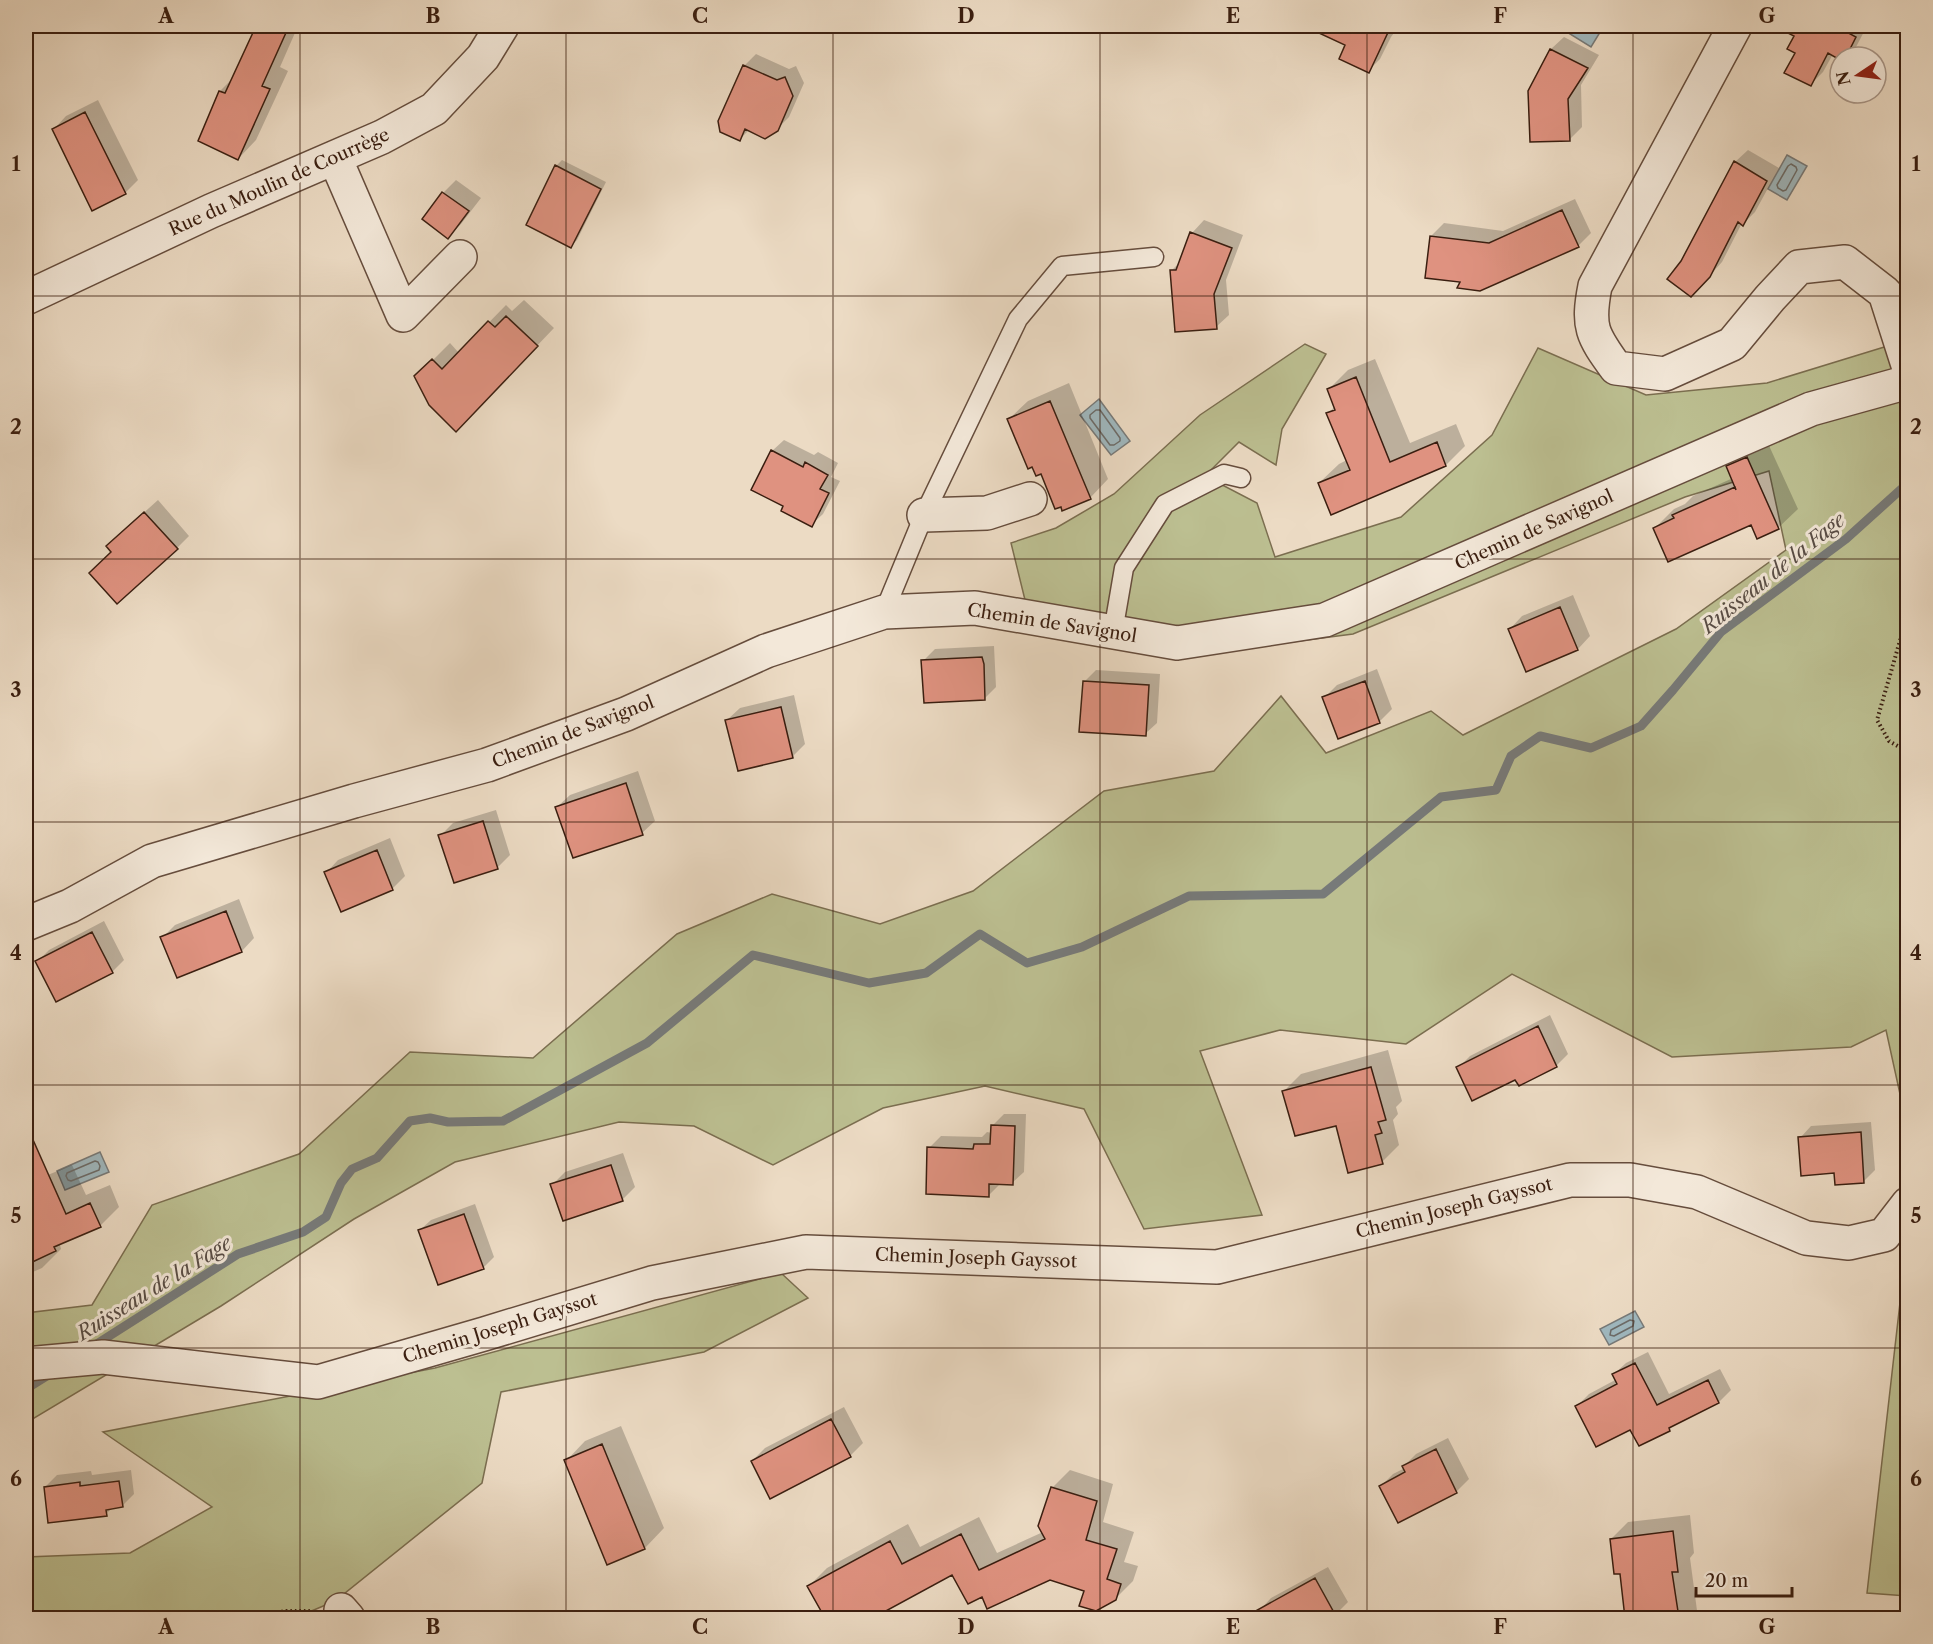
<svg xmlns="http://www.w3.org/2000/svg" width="1933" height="1644" font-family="'Libre Caslon Text',serif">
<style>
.green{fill:#bcbf91;stroke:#7b6e50;stroke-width:1.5}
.water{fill:#9fb8bf;stroke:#777a79;stroke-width:1.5}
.shadow{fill:#0003}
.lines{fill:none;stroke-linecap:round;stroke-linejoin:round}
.shore{stroke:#6c6b68;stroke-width:1.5}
.stream{stroke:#777a79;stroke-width:9}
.building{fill:#df9280;stroke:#3a1e10;stroke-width:1.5}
.service-casing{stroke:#664d3d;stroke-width:21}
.minor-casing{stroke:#664d3d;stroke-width:36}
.path{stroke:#3a1e10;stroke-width:4;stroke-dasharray:1.5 3;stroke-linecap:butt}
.service{stroke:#f3e8d9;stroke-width:18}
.minor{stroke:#f3e8d9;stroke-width:33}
.grid{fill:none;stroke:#3a1e10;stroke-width:1.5;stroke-opacity:0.55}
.labels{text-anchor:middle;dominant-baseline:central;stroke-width:6;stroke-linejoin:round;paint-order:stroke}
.street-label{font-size:18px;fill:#3a1e10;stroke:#f3e8d9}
.water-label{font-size:20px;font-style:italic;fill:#584c45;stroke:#f3e8d9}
.neatline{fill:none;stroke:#3a1e10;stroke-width:2}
.grid-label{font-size:20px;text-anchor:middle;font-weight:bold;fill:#3a1e10}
</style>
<rect width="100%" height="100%" fill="#ecdbc4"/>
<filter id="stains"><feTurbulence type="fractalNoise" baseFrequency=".00333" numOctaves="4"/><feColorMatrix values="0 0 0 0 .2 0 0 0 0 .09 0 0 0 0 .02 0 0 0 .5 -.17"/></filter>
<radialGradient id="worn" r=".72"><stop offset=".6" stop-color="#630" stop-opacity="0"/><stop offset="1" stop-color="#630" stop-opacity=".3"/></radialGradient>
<!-- green -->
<path class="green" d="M 1907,340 L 1907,1126 L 1886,1030 L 1851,1047 L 1672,1057 L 1512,974 L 1406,1044 L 1280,1030 L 1200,1051 L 1262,1215 L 1144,1229 L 1084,1109 L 985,1086 L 883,1108 L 773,1165 L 694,1126 L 619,1122 L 455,1162 L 354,1219 L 221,1306 L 26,1423 L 26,1313 L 92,1305 L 152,1205 L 299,1154 L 410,1052 L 533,1058 L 677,934 L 772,894 L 880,924 L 973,891 L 1104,791 L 1214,771 L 1281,696 L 1326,753 L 1431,711 L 1463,735 L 1676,629 L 1786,550 L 1769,471 L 1685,497 L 1353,634 L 1221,651 L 1027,608 L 1011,543 L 1056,528 L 1114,494 L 1200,415 L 1305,344 L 1326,354 L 1282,429 L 1276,465 L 1239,442 L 1205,476 L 1257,503 L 1275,557 L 1401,517 L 1492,435 L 1538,348 L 1646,395 L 1767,383 Z
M 1907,1241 L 1907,1596 L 1867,1593 Z
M 781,1273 L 808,1298 L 704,1352 L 501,1392 L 482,1483 L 335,1601 L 295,1618 L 26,1618 L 26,1557 L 130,1553 L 212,1507 L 103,1432 L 435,1368 Z"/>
<!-- water -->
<path class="water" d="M 1564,26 L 1596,26 L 1602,29 L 1591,47 L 1562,29 Z
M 1787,155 L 1807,166 L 1787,200 L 1768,189 Z
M 1099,399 L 1130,441 L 1111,455 L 1080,415 Z
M 100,1152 L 109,1172 L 65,1190 L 57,1171 Z
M 1635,1311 L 1644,1327 L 1609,1345 L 1600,1329 Z"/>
<!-- shadow -->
<path class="shadow" d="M 237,26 L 298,26 L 280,67 L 288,71 L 256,140 L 238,159 L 220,91 L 233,78 L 254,33 Z
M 1307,26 L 1399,26 L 1391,37 L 1380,59 L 1368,71 L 1347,44 Z
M 1801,26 L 1867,26 L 1856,47 L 1846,57 L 1840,58 L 1833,54 L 1823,72 L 1810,85 L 1797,53 L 1789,48 Z
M 1564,37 L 1599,55 L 1581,85 L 1582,127 L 1569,140 L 1530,92 L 1551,49 Z
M 756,54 L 789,69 L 796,66 L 804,83 L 789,117 L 777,129 L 749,130 L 740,139 L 744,66 Z
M 98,100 L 138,180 L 125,193 L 54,129 L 66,116 Z
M 1748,150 L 1779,168 L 1755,212 L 1743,224 L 1742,223 L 1722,262 L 1703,283 L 1682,261 L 1735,162 Z
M 562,160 L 606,182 L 577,240 L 571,246 L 556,166 Z
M 456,180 L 481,198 L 461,224 L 448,237 L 443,193 Z
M 1575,199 L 1591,233 L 1578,246 L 1462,281 L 1431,236 L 1444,223 L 1503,231 Z
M 1204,220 L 1243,235 L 1226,280 L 1229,315 L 1216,327 L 1171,271 L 1181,261 L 1192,233 Z
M 524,300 L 554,328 L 473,413 L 416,377 L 450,343 L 459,353 L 506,305 L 512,311 Z
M 1375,359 L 1410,443 L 1456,424 L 1465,446 L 1446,465 L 1319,483 L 1339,464 L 1347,460 L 1328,414 L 1335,406 L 1328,390 L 1348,370 Z
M 1069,383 L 1108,479 L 1090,498 L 1041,472 L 1009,419 L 1028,401 Z
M 1766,439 L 1798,509 L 1778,528 L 1752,523 L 1655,528 L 1674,509 L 1685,504 L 1693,496 L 1733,478 L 1728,467 L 1747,447 Z
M 784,440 L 814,455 L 818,452 L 838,463 L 831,477 L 840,481 L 823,514 L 811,525 L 785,505 L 772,451 Z
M 158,500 L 189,536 L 177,548 L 112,552 L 120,534 Z
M 1573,595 L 1590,636 L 1578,649 L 1526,670 L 1510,629 L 1522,616 Z
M 994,646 L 996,687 L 984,699 L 923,661 L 935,649 Z
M 1377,669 L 1392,709 L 1379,722 L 1324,698 L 1337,685 Z
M 1096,670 L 1160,674 L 1157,723 L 1145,734 L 1084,682 Z
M 794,695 L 805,744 L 793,756 L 739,770 L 727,720 L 740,708 Z
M 638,771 L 655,821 L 642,833 L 557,807 L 570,795 Z
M 496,810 L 510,855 L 497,868 L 440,836 L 453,823 Z
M 390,838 L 405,876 L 392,889 L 341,910 L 326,873 L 338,860 Z
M 239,899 L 254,938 L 242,951 L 162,938 L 175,925 Z
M 104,921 L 124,960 L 112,972 L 57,1000 L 37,962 L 49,950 Z
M 1550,1015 L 1568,1054 L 1556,1066 L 1516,1078 L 1458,1068 L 1470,1056 Z
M 1388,1050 L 1402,1101 L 1396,1107 L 1398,1114 L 1393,1120 L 1399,1145 L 1382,1162 L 1337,1124 L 1284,1091 L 1301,1074 Z
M 1004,1114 L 1026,1114 L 1024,1172 L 1012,1183 L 1001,1183 L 989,1195 L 929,1148 L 941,1136 L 982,1137 L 987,1132 L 992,1133 L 992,1126 Z
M 1871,1122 L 1875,1170 L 1863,1182 L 1800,1138 L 1811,1126 Z
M 623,1153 L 635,1187 L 622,1200 L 552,1185 L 565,1172 Z
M 72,1165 L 86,1195 L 110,1185 L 119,1207 L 100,1226 L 63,1242 L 60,1245 L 61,1249 L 42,1268 L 26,1275 L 26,1184 Z
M 475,1204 L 494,1257 L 483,1268 L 420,1230 L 431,1220 Z
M 1648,1352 L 1669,1394 L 1720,1369 L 1731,1390 L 1719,1402 L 1675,1423 L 1669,1430 L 1631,1428 L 1577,1406 L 1589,1394 L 1617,1379 L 1614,1374 L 1626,1363 Z
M 844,1407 L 863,1443 L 850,1456 L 752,1461 L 765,1448 Z
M 621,1426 L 664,1528 L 645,1548 L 608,1563 L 566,1461 L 585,1441 Z
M 1448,1438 L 1469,1479 L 1457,1491 L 1399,1521 L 1381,1486 L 1393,1474 L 1405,1468 L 1404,1466 L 1416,1454 Z
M 131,1470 L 134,1494 L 122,1506 L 113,1507 L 106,1514 L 45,1487 L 57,1475 L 91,1471 L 92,1475 Z
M 1070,1470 L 1113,1484 L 1103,1522 L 1134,1532 L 1124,1562 L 1138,1566 L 1133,1581 L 1115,1599 L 1050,1578 L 983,1595 L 953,1573 L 870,1618 L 827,1618 L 809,1586 L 827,1568 L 908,1524 L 920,1547 L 979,1517 L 997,1553 L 1043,1532 L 1052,1488 Z
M 1690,1515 L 1694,1553 L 1690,1558 L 1698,1618 L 1632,1618 L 1622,1572 L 1611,1539 L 1628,1522 Z
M 1328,1567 L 1348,1602 L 1335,1615 L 1329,1618 L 1263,1618 L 1259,1611 L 1271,1598 Z
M 770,1613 L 774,1618 L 761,1618 Z"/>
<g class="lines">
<!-- shore -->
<path class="shore" d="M 1791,164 L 1796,167 L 1797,170 L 1786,190 L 1783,191 L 1778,188 L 1777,185 L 1788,166 Z
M 1096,410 L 1100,410 L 1120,438 L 1120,441 L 1114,445 L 1110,445 L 1090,418 L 1090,415 Z
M 95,1161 L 98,1162 L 100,1166 L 99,1170 L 71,1181 L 68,1180 L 66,1176 L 67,1173 Z
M 1630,1320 L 1634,1321 L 1633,1326 L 1614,1336 L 1610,1335 L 1611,1330 Z"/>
<!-- stream -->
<path class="stream" d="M 92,1347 L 238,1254 L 303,1232 L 326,1217 L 341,1183 L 352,1169 L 377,1158 L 410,1121 L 430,1118 L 448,1122 L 503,1121 L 647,1043 L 753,955 L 869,983 L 926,973 L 980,934 L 1027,963 L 1082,947 L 1189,896 L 1323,894 L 1441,797 L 1496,790 L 1511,756 L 1540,736 L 1591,748 L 1641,726 L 1673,690 L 1721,632 L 1846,539 L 1908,483
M 26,1389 L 50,1374"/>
</g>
<!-- building -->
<path class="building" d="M 256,26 L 289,26 L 262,86 L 270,89 L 238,160 L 198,141 L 219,91 L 225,93 Z
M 1304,26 L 1391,26 L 1369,73 L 1339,59 L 1345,45 Z
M 1774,26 L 1843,26 L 1841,29 L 1856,37 L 1846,57 L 1840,57 L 1840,60 L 1828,53 L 1811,86 L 1784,73 L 1795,53 L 1787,49 L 1794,36 Z
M 1550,49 L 1588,68 L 1568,99 L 1570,141 L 1530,142 L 1528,91 Z
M 743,65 L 777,80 L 785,77 L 793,96 L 778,131 L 765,139 L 745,129 L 740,141 L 720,132 L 718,121 Z
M 85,112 L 126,194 L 92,211 L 52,129 Z
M 1734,161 L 1767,181 L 1743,226 L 1738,222 L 1710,277 L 1691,297 L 1667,279 L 1681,261 Z
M 555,165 L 601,189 L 571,248 L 526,225 Z
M 442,192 L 469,211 L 448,239 L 422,219 Z
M 1562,210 L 1579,247 L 1480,291 L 1457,288 L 1460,282 L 1425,278 L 1430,236 L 1489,243 Z
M 1190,232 L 1232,248 L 1214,294 L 1217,329 L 1175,332 L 1170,270 L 1176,270 Z
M 506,316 L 538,346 L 456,432 L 429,405 L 414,376 L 432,359 L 442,369 L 488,321 L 495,327 Z
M 1356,377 L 1390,462 L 1437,442 L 1446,466 L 1331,515 L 1318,483 L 1350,470 L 1326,413 L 1335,410 L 1327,389 Z
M 1050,401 L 1091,499 L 1062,511 L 1061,507 L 1055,509 L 1041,474 L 1036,476 L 1032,467 L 1028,469 L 1007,419 Z
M 771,450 L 803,467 L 805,462 L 828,475 L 820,489 L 829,493 L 812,527 L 781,511 L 783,506 L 751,490 Z
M 1747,457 L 1779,529 L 1757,539 L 1751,525 L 1668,562 L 1653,528 L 1674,518 L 1672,515 L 1735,487 L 1736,490 L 1726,466 Z
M 144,512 L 178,549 L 117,604 L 89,573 L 111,552 L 106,546 Z
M 1560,607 L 1578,650 L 1526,672 L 1508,629 Z
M 982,657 L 984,664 L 985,700 L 924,703 L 921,660 Z
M 1083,681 L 1149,685 L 1146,736 L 1079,732 Z
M 1365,681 L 1380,723 L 1338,739 L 1322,697 Z
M 781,707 L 793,758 L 738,771 L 725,720 Z
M 626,783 L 643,835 L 573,858 L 555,807 Z
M 483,821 L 498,869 L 454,883 L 438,835 Z
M 377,850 L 393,890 L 341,912 L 324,872 Z
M 226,911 L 242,952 L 177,978 L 160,937 Z
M 92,932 L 113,973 L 56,1002 L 35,961 Z
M 1538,1026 L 1557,1067 L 1519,1086 L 1515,1080 L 1472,1101 L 1456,1067 Z
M 1371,1067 L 1386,1120 L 1378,1122 L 1382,1133 L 1375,1135 L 1383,1164 L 1348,1173 L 1336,1126 L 1295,1136 L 1282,1091 Z
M 26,1124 L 66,1214 L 90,1203 L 101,1227 L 54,1247 L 56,1251 L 26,1265 Z
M 991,1125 L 1015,1126 L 1013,1185 L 989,1184 L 989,1197 L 926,1194 L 927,1147 L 973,1149 L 974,1144 L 990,1144 Z
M 1861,1132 L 1864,1183 L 1835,1185 L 1834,1173 L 1801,1176 L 1798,1137 Z
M 611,1165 L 623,1201 L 563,1221 L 550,1184 Z
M 464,1214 L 484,1269 L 438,1285 L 418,1230 Z
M 1635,1363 L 1657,1405 L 1708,1380 L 1719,1403 L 1669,1428 L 1670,1431 L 1639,1446 L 1630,1430 L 1596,1447 L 1575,1406 L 1617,1384 L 1612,1374 Z
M 831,1419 L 851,1457 L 770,1499 L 751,1461 Z
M 602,1444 L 645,1549 L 607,1565 L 564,1460 Z
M 1436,1449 L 1457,1493 L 1398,1523 L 1379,1486 L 1405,1472 L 1402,1466 Z
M 119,1481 L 123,1507 L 106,1510 L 107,1516 L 48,1523 L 44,1487 L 80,1482 L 80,1486 Z
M 1051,1487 L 1097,1501 L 1086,1540 L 1117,1549 L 1107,1579 L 1121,1584 L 1116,1600 L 1096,1611 L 1079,1606 L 1084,1591 L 1050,1580 L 987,1609 L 982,1597 L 968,1604 L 952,1575 L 873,1618 L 825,1618 L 807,1586 L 890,1541 L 902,1564 L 961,1534 L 979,1570 L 1045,1539 L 1038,1526 Z
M 1673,1531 L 1678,1572 L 1672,1572 L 1679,1618 L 1625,1618 L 1620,1574 L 1614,1574 L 1610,1539 Z
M 1315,1578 L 1337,1618 L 1243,1618 Z"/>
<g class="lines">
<defs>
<path id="service" d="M 884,612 L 924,515 L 1018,319 L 1062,266 L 1154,257
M 1113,632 L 1124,568 L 1165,504 L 1224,474 L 1241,478"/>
<path id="minor" d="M 1735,26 L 1595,286 C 1587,327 1592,335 1616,368 L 1665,374 L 1732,344 L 1770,298 L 1799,267 L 1845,262 L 1885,293 L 1908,365
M 335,158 L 403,315 L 460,257
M 26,298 L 211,211 L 382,137 L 434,109 L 483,57 L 502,26
M 924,515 L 987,513 L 1030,499
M 26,924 L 70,906 L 152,861 L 354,801 L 487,765 L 626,714 L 766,651 L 884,612 L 975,608 L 1177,643 L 1325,620 L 1811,409 L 1908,382
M 26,1364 L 103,1357 L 318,1382 L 484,1334 L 652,1283 L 806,1252 L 1217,1267 L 1570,1180 L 1630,1180 L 1697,1192 L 1806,1238 L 1849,1243 L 1884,1235 L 1908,1204
M 341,1610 L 348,1618"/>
</defs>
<!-- service casing -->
<use href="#service" class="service-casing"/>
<!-- minor casing -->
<use href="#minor" class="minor-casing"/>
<!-- path -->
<path class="path" d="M 1908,613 L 1877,720 L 1889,741 L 1908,752
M 246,1618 L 286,1611 L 310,1611"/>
<!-- service -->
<use href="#service" class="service"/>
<!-- minor -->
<use href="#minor" class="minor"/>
</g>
<!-- grid -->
<path class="grid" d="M 300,26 L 300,1618M 566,26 L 566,1618M 833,26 L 833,1618M 1100,26 L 1100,1618M 1367,26 L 1367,1618M 1633,26 L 1633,1618M 26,296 L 1908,296M 26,559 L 1908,559M 26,822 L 1908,822M 26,1085 L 1908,1085M 26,1348 L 1908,1348"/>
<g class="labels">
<!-- street labels -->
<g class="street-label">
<text transform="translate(279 182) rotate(-24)">Rue du Moulin de Courrège</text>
<text transform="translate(1534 530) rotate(-24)">Chemin de Savignol</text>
<text transform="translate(1052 623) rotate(9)">Chemin de Savignol</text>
<text transform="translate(573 732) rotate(-21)">Chemin de Savignol</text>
<text transform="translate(1454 1208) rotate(-14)">Chemin Joseph Gayssot</text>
<text transform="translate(976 1258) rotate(2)">Chemin Joseph Gayssot</text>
<text transform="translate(500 1328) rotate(-17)">Chemin Joseph Gayssot</text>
</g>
<!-- water labels -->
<g class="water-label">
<text transform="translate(1773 573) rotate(-39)">Ruisseau de la Fage</text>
<text transform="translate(154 1288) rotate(-32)">Ruisseau de la Fage</text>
</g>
</g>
<!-- margin -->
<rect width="1933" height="1644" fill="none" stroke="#ecdbc4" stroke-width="66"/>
<!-- north arrow -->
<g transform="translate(1858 75) rotate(257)"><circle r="28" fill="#f3e8d9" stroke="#a99789" stroke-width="1.5"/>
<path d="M0-4.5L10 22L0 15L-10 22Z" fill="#8f2418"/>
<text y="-9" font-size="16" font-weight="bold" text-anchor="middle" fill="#3a1e10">N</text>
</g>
<!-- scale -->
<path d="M1696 1587v9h96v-9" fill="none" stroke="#3a1e10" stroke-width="3"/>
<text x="1705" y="1587" font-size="18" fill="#3a1e10" stroke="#f3e8d9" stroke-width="4.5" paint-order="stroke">20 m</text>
<rect x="33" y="33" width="1867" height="1578" class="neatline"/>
<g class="grid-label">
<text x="166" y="23">A</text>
<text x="433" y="23">B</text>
<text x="700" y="23">C</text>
<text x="966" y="23">D</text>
<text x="1233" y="23">E</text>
<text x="1500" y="23">F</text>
<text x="1767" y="23">G</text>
<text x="16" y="171">1</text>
<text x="1916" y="171">1</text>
<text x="16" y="434">2</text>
<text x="1916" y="434">2</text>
<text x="16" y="697">3</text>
<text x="1916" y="697">3</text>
<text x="16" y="960">4</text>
<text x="1916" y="960">4</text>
<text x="16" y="1223">5</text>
<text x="1916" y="1223">5</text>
<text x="16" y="1486">6</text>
<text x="1916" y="1486">6</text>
<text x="166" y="1634">A</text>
<text x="433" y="1634">B</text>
<text x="700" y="1634">C</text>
<text x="966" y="1634">D</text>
<text x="1233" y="1634">E</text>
<text x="1500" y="1634">F</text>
<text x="1767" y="1634">G</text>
</g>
<rect width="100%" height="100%" filter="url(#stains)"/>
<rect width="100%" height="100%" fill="url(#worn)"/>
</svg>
